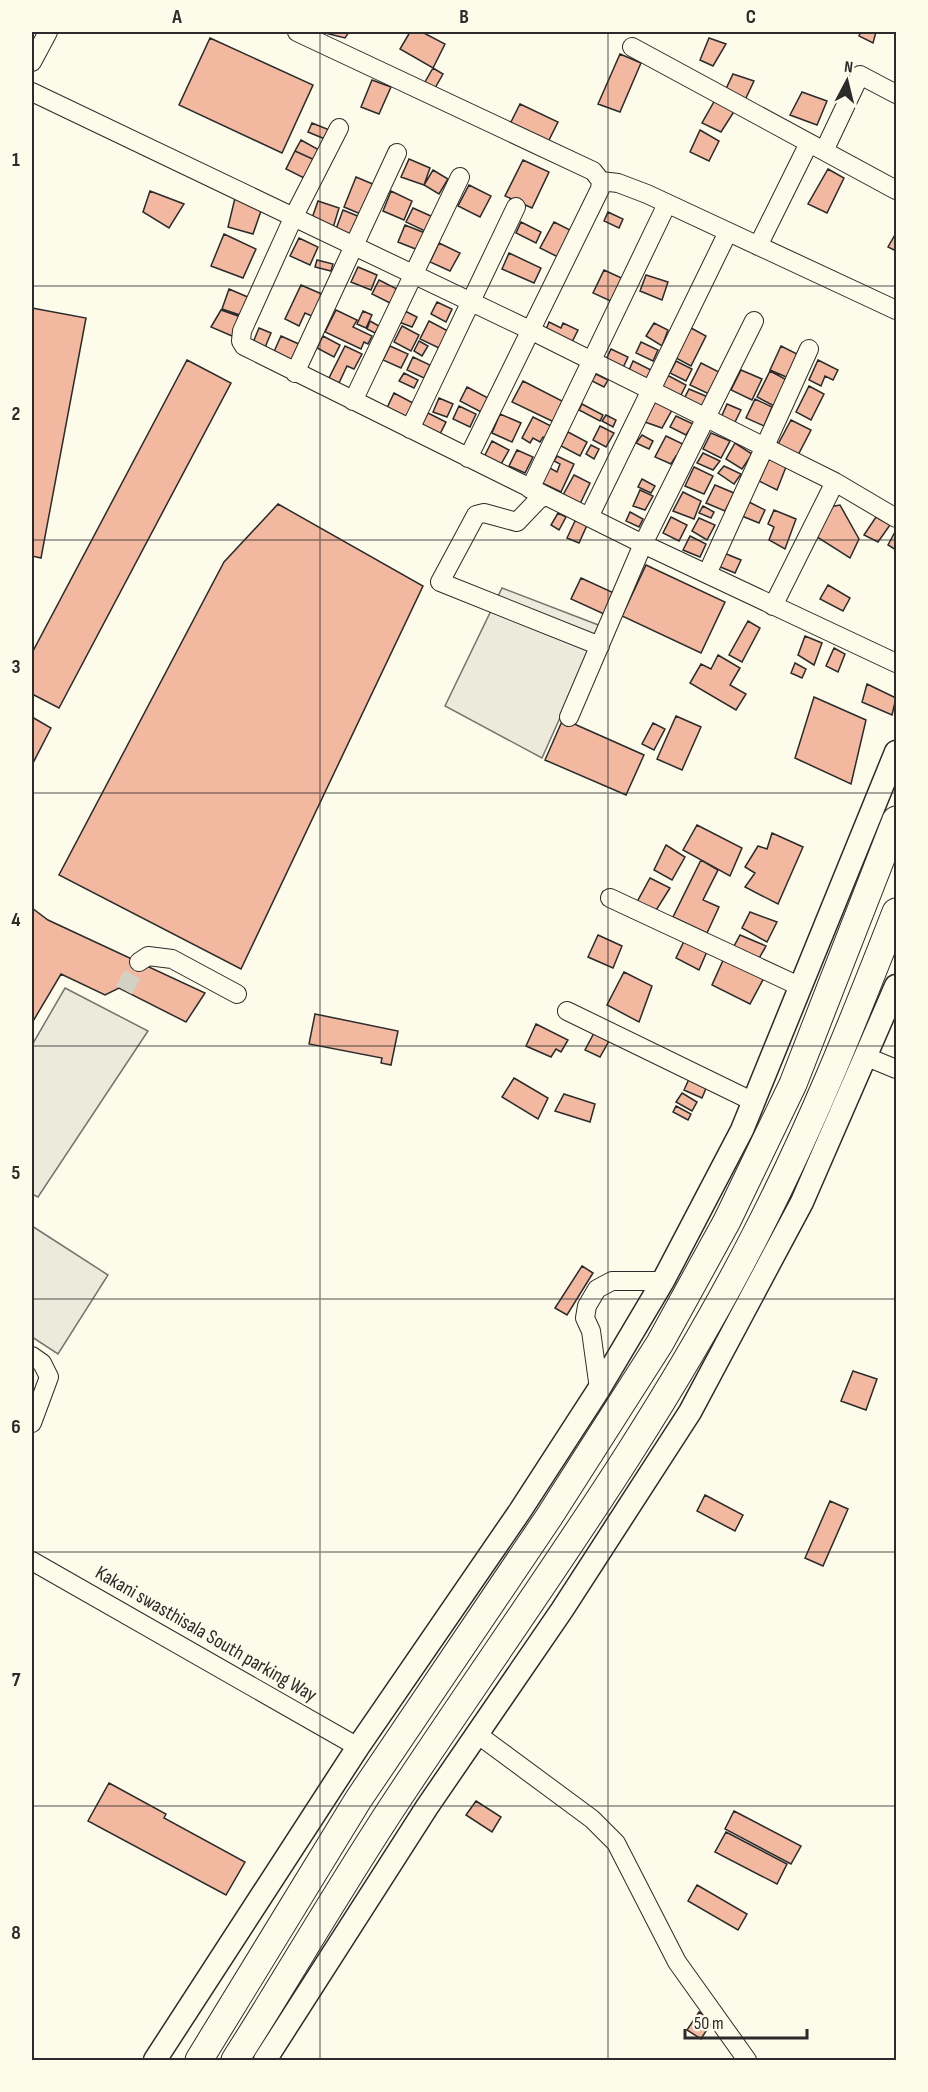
<svg xmlns="http://www.w3.org/2000/svg" width="928" height="2092" font-family="'Sofia Sans Condensed',sans-serif">
<style>
.parking{fill:#eceadb;stroke:#74746e;stroke-width:1.5}
.building{fill:#f2b8a0;stroke:#2b2b2b;stroke-width:1.5}
.lines{fill:none;stroke-linecap:round;stroke-linejoin:round}
.minor-tunnel{stroke:#d3d1c4;stroke-width:18;stroke-dasharray:18 9;stroke-linecap:butt}
.minor-casing{stroke:#2b2b2b;stroke-width:20}
.major-casing{stroke:#2b2b2b;stroke-width:25}
.highway-casing{stroke:#2b2b2b;stroke-width:29}
.minor{stroke:#fdfbea;stroke-width:18}
.major{stroke:#fdfbea;stroke-width:22}
.highway{stroke:#fdfbea;stroke-width:27}
.grid{fill:none;stroke:#2b2b2b;stroke-width:1.5;stroke-opacity:0.55}
.labels{text-anchor:middle;dominant-baseline:central;stroke-width:4.5;stroke-linejoin:round;paint-order:stroke}
.street-label{font-size:20px;fill:#2b2b2b;stroke:#fdfbea}
.neatline{fill:none;stroke:#2b2b2b;stroke-width:2}
.grid-label{font-size:20px;text-anchor:middle;font-weight:bold;fill:#2b2b2b}
</style>
<rect width="100%" height="100%" fill="#fdfbea"/>
<!-- parking -->
<path class="parking" d="M 502,588 L 601,626 L 542,758 L 445,706 Z
M 65,988 L 148,1031 L 38,1197 L 32,1194 L 32,1045 Z
M 32,1226 L 108,1275 L 58,1354 L 32,1337 Z"/>
<!-- building -->
<path class="building" d="M 321,32 L 349,32 L 345,38 Z
M 410,32 L 422,32 L 445,44 L 433,68 L 400,49 Z
M 861,32 L 876,32 L 873,43 L 859,36 Z
M 210,38 L 313,85 L 282,153 L 179,105 Z
M 709,38 L 726,44 L 713,66 L 700,60 Z
M 620,54 L 641,63 L 620,112 L 598,104 Z
M 433,68 L 443,74 L 435,88 L 425,82 Z
M 733,74 L 754,81 L 745,100 L 725,91 Z
M 372,80 L 391,87 L 379,114 L 361,107 Z
M 802,92 L 827,101 L 817,125 L 790,115 Z
M 715,100 L 735,110 L 721,132 L 702,123 Z
M 520,104 L 558,122 L 547,144 L 509,126 Z
M 312,123 L 332,131 L 325,139 L 308,132 Z
M 700,130 L 719,141 L 709,161 L 690,152 Z
M 301,140 L 321,151 L 317,161 L 295,151 Z
M 295,151 L 317,161 L 308,180 L 286,169 Z
M 409,159 L 430,168 L 424,185 L 401,177 Z
M 523,160 L 549,172 L 532,208 L 505,196 Z
M 828,169 L 844,178 L 827,213 L 808,204 Z
M 433,170 L 448,179 L 439,194 L 424,185 Z
M 356,177 L 375,185 L 363,215 L 344,207 Z
M 469,185 L 491,196 L 480,217 L 458,206 Z
M 150,191 L 184,204 L 169,228 L 143,212 Z
M 391,191 L 412,201 L 404,220 L 383,211 Z
M 235,198 L 261,211 L 253,234 L 228,227 Z
M 318,201 L 339,208 L 333,228 L 311,221 Z
M 413,208 L 433,217 L 427,232 L 406,222 Z
M 343,210 L 360,217 L 353,236 L 336,229 Z
M 608,212 L 623,219 L 619,228 L 604,221 Z
M 521,222 L 541,232 L 536,243 L 516,233 Z
M 554,222 L 572,231 L 560,258 L 540,248 Z
M 405,225 L 425,233 L 418,250 L 398,242 Z
M 896,233 L 896,251 L 888,247 Z
M 224,234 L 256,249 L 243,278 L 211,266 Z
M 299,238 L 318,247 L 310,265 L 290,256 Z
M 439,243 L 460,253 L 450,271 L 430,262 Z
M 509,253 L 541,268 L 534,283 L 502,269 Z
M 317,260 L 333,264 L 331,271 L 315,267 Z
M 358,267 L 377,275 L 371,290 L 351,282 Z
M 604,270 L 626,280 L 615,303 L 593,293 Z
M 646,275 L 668,282 L 662,300 L 640,291 Z
M 379,280 L 397,289 L 390,303 L 372,294 Z
M 301,285 L 324,295 L 314,317 L 305,313 L 299,326 L 285,319 Z
M 229,289 L 250,298 L 243,316 L 222,309 Z
M 437,302 L 452,309 L 446,322 L 431,314 Z
M 32,308 L 86,318 L 41,558 L 32,556 Z
M 221,310 L 241,317 L 232,336 L 211,327 Z
M 336,310 L 357,320 L 353,327 L 372,336 L 368,344 L 364,342 L 361,349 L 325,332 Z
M 363,311 L 372,315 L 366,328 L 357,324 Z
M 405,311 L 417,317 L 412,327 L 399,322 Z
M 370,321 L 379,326 L 375,333 L 367,329 Z
M 429,321 L 448,331 L 439,348 L 420,339 Z
M 549,322 L 561,328 L 563,323 L 578,330 L 571,344 L 545,332 Z
M 654,323 L 668,330 L 662,346 L 646,336 Z
M 402,326 L 419,335 L 411,351 L 394,342 Z
M 259,328 L 271,333 L 264,350 L 252,345 Z
M 691,328 L 706,336 L 691,366 L 676,358 Z
M 281,336 L 301,345 L 292,365 L 272,356 Z
M 323,336 L 340,345 L 334,357 L 317,348 Z
M 419,341 L 428,346 L 422,356 L 414,351 Z
M 641,342 L 658,350 L 653,361 L 636,353 Z
M 345,346 L 362,354 L 354,369 L 347,366 L 339,383 L 329,378 Z
M 390,346 L 408,354 L 401,368 L 383,360 Z
M 781,346 L 801,356 L 791,379 L 770,370 Z
M 611,349 L 628,357 L 621,372 L 604,364 Z
M 413,357 L 430,365 L 424,378 L 407,370 Z
M 187,360 L 231,383 L 59,708 L 32,694 L 32,653 Z
M 818,360 L 838,370 L 833,380 L 825,376 L 821,386 L 809,380 Z
M 633,361 L 653,371 L 646,384 L 627,375 Z
M 676,361 L 692,369 L 686,381 L 670,373 Z
M 701,363 L 719,372 L 709,394 L 690,385 Z
M 741,370 L 762,379 L 752,400 L 731,390 Z
M 770,371 L 787,380 L 774,406 L 757,397 Z
M 404,373 L 418,380 L 414,388 L 399,381 Z
M 596,374 L 608,380 L 604,387 L 592,381 Z
M 667,375 L 686,385 L 680,397 L 661,388 Z
M 523,381 L 566,403 L 556,423 L 512,402 Z
M 809,386 L 824,394 L 811,420 L 796,412 Z
M 467,387 L 488,398 L 481,412 L 460,401 Z
M 689,389 L 708,397 L 701,412 L 682,403 Z
M 394,393 L 413,403 L 405,419 L 386,410 Z
M 439,398 L 453,404 L 447,417 L 433,412 Z
M 755,399 L 772,407 L 764,426 L 746,418 Z
M 655,402 L 672,410 L 662,428 L 645,422 Z
M 582,404 L 603,415 L 600,421 L 579,410 Z
M 727,404 L 741,410 L 733,426 L 720,420 Z
M 459,406 L 476,414 L 470,427 L 453,419 Z
M 428,413 L 446,422 L 438,438 L 420,429 Z
M 500,414 L 521,423 L 512,442 L 492,433 Z
M 606,415 L 616,420 L 613,427 L 602,421 Z
M 676,416 L 693,424 L 686,435 L 670,427 Z
M 533,417 L 553,427 L 547,438 L 543,437 L 540,442 L 533,438 L 530,443 L 522,438 Z
M 791,420 L 811,430 L 796,459 L 776,448 Z
M 600,426 L 614,433 L 606,447 L 593,440 Z
M 568,432 L 587,442 L 580,456 L 561,446 Z
M 711,433 L 730,441 L 721,458 L 703,449 Z
M 642,435 L 653,441 L 649,449 L 636,443 Z
M 666,436 L 687,446 L 682,458 L 676,456 L 671,464 L 655,457 Z
M 492,441 L 509,450 L 501,464 L 483,459 Z
M 735,443 L 752,454 L 742,469 L 726,459 Z
M 591,445 L 599,449 L 594,459 L 586,454 Z
M 517,450 L 533,457 L 525,473 L 509,466 Z
M 703,453 L 720,461 L 713,470 L 697,463 Z
M 557,456 L 574,464 L 561,492 L 540,482 L 548,467 L 557,472 L 560,464 L 554,461 Z
M 769,459 L 786,467 L 777,490 L 759,481 Z
M 724,466 L 741,474 L 734,484 L 718,473 Z
M 694,467 L 713,476 L 704,494 L 685,486 Z
M 574,475 L 590,483 L 580,504 L 563,495 Z
M 642,479 L 655,486 L 651,493 L 638,487 Z
M 715,485 L 734,493 L 725,511 L 706,503 Z
M 640,490 L 653,496 L 645,510 L 633,506 Z
M 683,492 L 701,501 L 694,519 L 673,511 Z
M 749,502 L 765,510 L 759,523 L 742,516 Z
M 278,504 L 423,586 L 241,969 L 59,875 L 224,562 Z
M 840,505 L 859,539 L 850,558 L 817,537 L 829,507 Z
M 703,506 L 714,512 L 711,518 L 699,513 Z
M 774,510 L 796,519 L 785,549 L 769,540 L 774,527 L 768,524 Z
M 630,512 L 643,519 L 639,527 L 626,521 Z
M 558,513 L 566,517 L 559,530 L 551,525 Z
M 671,517 L 687,525 L 679,541 L 663,533 Z
M 876,517 L 890,525 L 878,542 L 864,535 Z
M 699,518 L 715,525 L 707,540 L 692,531 Z
M 575,521 L 588,523 L 579,543 L 567,538 Z
M 896,530 L 896,550 L 888,545 Z
M 690,536 L 706,544 L 700,557 L 683,550 Z
M 724,553 L 741,560 L 735,573 L 718,566 Z
M 646,565 L 725,602 L 701,653 L 622,616 Z
M 581,578 L 614,593 L 604,614 L 571,599 Z
M 828,585 L 850,598 L 843,611 L 820,599 Z
M 748,621 L 760,628 L 742,662 L 729,655 Z
M 805,636 L 822,643 L 814,665 L 798,655 Z
M 834,648 L 845,654 L 838,672 L 826,666 Z
M 718,655 L 740,668 L 730,685 L 746,694 L 736,710 L 690,683 L 701,664 L 711,669 Z
M 795,663 L 806,669 L 802,678 L 791,673 Z
M 867,684 L 896,698 L 892,715 L 862,702 Z
M 814,697 L 866,720 L 851,784 L 795,758 Z
M 676,716 L 701,727 L 682,770 L 657,759 Z
M 32,717 L 51,728 L 32,765 Z
M 563,719 L 644,755 L 626,795 L 545,760 Z
M 653,723 L 665,729 L 654,750 L 642,744 Z
M 697,825 L 742,848 L 730,876 L 683,850 Z
M 772,833 L 803,847 L 778,904 L 745,887 L 755,873 L 745,867 L 758,846 L 767,849 Z
M 666,845 L 685,857 L 672,880 L 654,870 Z
M 701,860 L 718,870 L 703,900 L 719,907 L 707,933 L 673,917 Z
M 650,878 L 670,888 L 655,912 L 637,902 Z
M 32,908 L 48,920 L 205,993 L 186,1022 L 119,988 L 105,995 L 61,974 L 32,1023 Z
M 750,912 L 777,922 L 767,942 L 742,928 Z
M 598,935 L 622,946 L 613,968 L 588,957 Z
M 740,935 L 766,946 L 757,962 L 732,950 Z
M 686,937 L 708,949 L 699,970 L 676,958 Z
M 725,956 L 765,976 L 750,1004 L 712,985 Z
M 624,972 L 652,986 L 639,1022 L 607,1005 Z
M 315,1014 L 398,1031 L 391,1065 L 381,1063 L 382,1058 L 309,1044 Z
M 536,1024 L 568,1040 L 561,1052 L 556,1049 L 551,1057 L 526,1046 Z
M 594,1033 L 609,1041 L 600,1057 L 585,1050 Z
M 514,1078 L 548,1098 L 538,1119 L 502,1097 Z
M 689,1079 L 707,1086 L 702,1098 L 684,1090 Z
M 682,1093 L 697,1102 L 692,1111 L 676,1102 Z
M 564,1094 L 595,1104 L 590,1122 L 555,1111 Z
M 676,1106 L 691,1114 L 688,1120 L 673,1112 Z
M 582,1266 L 593,1273 L 567,1315 L 555,1308 Z
M 853,1371 L 877,1379 L 866,1410 L 841,1401 Z
M 705,1495 L 743,1515 L 735,1531 L 697,1511 Z
M 830,1501 L 848,1509 L 823,1566 L 805,1558 Z
M 109,1783 L 166,1814 L 164,1818 L 245,1862 L 226,1895 L 88,1821 Z
M 476,1801 L 501,1817 L 492,1832 L 466,1815 Z
M 734,1811 L 801,1846 L 791,1864 L 725,1829 Z
M 726,1832 L 787,1864 L 777,1884 L 715,1852 Z
M 697,1885 L 747,1914 L 738,1930 L 688,1901 Z
M 699,2012 L 713,2020 L 701,2039 L 687,2030 Z"/>
<g class="lines">
<!-- minor-tunnel -->
<path class="minor-tunnel" d="M 124,990 L 139,962"/>
<defs>
<path id="minor" d="M 297,32 L 593,171 L 601,181 L 600,189 L 468,458
M 632,47 L 896,190
M 32,62 L 48,32
M 32,92 L 532,331 L 835,482 L 896,518
M 339,128 L 294,216 L 242,331 L 241,341 L 244,346 L 643,544 L 896,663
M 824,151 L 860,75 L 896,94
M 601,181 L 618,183 L 647,194 L 896,310
M 758,246 L 809,143
M 295,373 L 397,153
M 353,401 L 460,177
M 410,429 L 516,207
M 530,489 L 667,204
M 545,496 L 538,500 L 517,522 L 484,513 L 476,515 L 440,582 L 600,646
M 589,517 L 728,232
M 707,574 L 809,349
M 773,606 L 835,482
M 569,717 L 643,544 L 754,321
M 610,898 L 801,987
M 139,962 L 148,956 L 172,959 L 237,994
M 567,1011 L 754,1102
M 867,1057 L 896,1069
M 32,1356 L 42,1363 L 49,1377 L 32,1423
M 599,1389 L 591,1331 L 585,1318 L 587,1306 L 597,1289 L 612,1281 L 663,1281
M 32,1561 L 358,1747
M 477,1734 L 592,1819 L 616,1843 L 677,1962 L 747,2060"/>
<path id="major" d="M 155,2060 L 358,1747 L 520,1511 L 599,1389 L 663,1281 L 742,1130 L 896,752
M 265,2060 L 427,1807 L 562,1610 L 690,1412 L 802,1202 L 896,986"/>
<path id="highway" d="M 199,2060 L 358,1800 L 549,1517 L 660,1343 L 727,1221 L 793,1084 L 896,820
M 235,2060 C 291,1972 343,1881 401,1794 C 522,1611 655,1432 755,1236 C 809,1132 853,1022 896,912"/>
</defs>
<!-- minor casing -->
<use href="#minor" class="minor-casing"/>
<!-- major casing -->
<use href="#major" class="major-casing"/>
<!-- highway casing -->
<use href="#highway" class="highway-casing"/>
<!-- minor -->
<use href="#minor" class="minor"/>
<!-- major -->
<use href="#major" class="major"/>
<!-- highway -->
<use href="#highway" class="highway"/>
</g>
<!-- grid -->
<path class="grid" d="M 320,32 L 320,2060M 608,32 L 608,2060M 32,286 L 896,286M 32,540 L 896,540M 32,793 L 896,793M 32,1046 L 896,1046M 32,1299 L 896,1299M 32,1552 L 896,1552M 32,1806 L 896,1806"/>
<g class="labels">
<!-- street labels -->
<g class="street-label">
<text transform="translate(206 1634) rotate(30)">Kakani swasthisala South parking Way</text>
</g>
</g>
<!-- border -->
<rect width="928" height="2092" fill="none" stroke="#fdfbea" stroke-width="66"/>
<!-- north arrow -->
<g transform="translate(847 81) rotate(7)" stroke="#fdfbea" stroke-width="4.5" paint-order="stroke">
<path d="M0-4.5L10 22L0 15L-10 22Z" fill="#2b2b2b"/>
<text y="-9" font-size="16" font-weight="bold" text-anchor="middle" fill="#2b2b2b">N</text>
</g>
<!-- scale -->
<path d="M685 2029v9h122v-9" fill="none" stroke="#2b2b2b" stroke-width="3"/>
<text x="694" y="2029" font-size="18" fill="#2b2b2b" stroke="#fdfbea" stroke-width="4.5" paint-order="stroke">50 m</text>
<rect x="33" y="33" width="862" height="2026" class="neatline"/>
<g class="grid-label">
<text x="177" y="23">A</text>
<text x="464" y="23">B</text>
<text x="751" y="23">C</text>
<text x="16" y="166">1</text>
<text x="16" y="420">2</text>
<text x="16" y="673">3</text>
<text x="16" y="926">4</text>
<text x="16" y="1179">5</text>
<text x="16" y="1433">6</text>
<text x="16" y="1686">7</text>
<text x="16" y="1939">8</text>
</g>
</svg>
